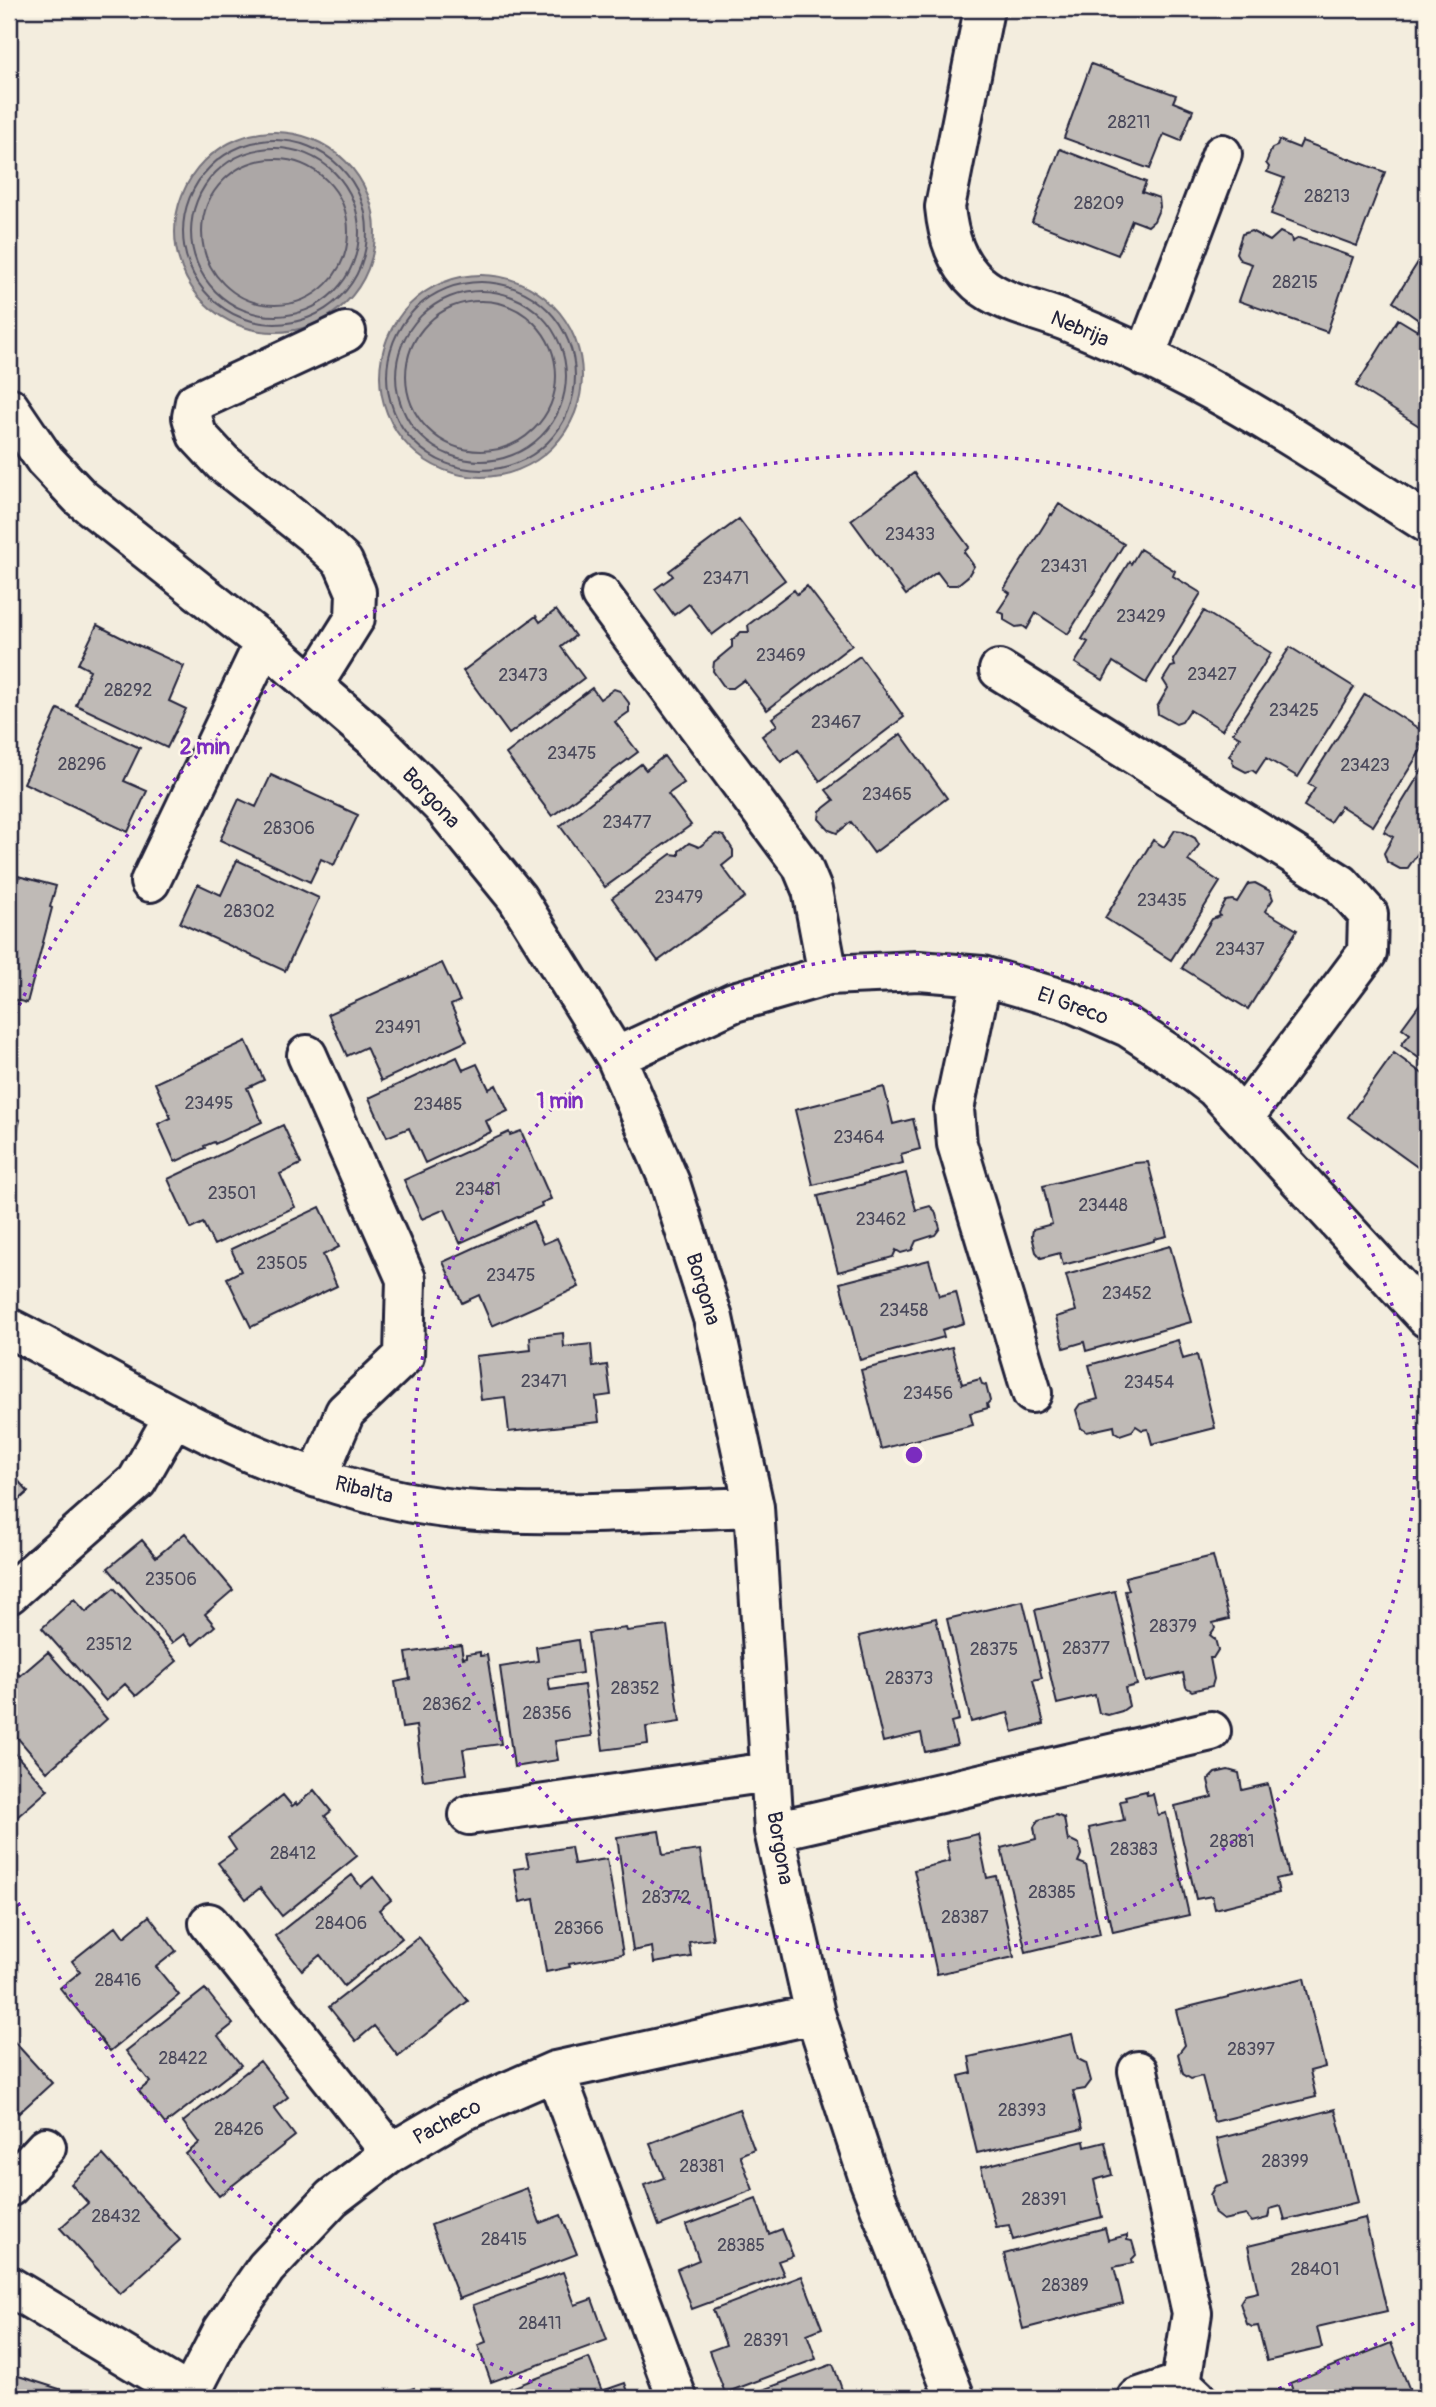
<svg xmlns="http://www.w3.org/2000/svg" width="1436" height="2407" font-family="Pangolin,sans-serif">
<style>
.water{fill:#aca7a6;stroke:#75727b;stroke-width:2}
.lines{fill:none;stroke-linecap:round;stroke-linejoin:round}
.shore{stroke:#595766;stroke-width:2}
.building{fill:#bfbab6;stroke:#22223b;stroke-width:2}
.minor-casing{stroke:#22223b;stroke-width:44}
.minor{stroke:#fcf5e5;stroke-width:38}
.ring{fill:none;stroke:#7b2cbf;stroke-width:3.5;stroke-dasharray:3.5 7}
.labels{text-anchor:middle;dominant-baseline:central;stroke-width:5;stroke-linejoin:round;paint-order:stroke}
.number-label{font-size:18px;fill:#49485a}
.street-label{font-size:21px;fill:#22223b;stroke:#fcf5e5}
.centre{fill:#7b2cbf;stroke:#fcf5e5;stroke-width:3.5}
.ring-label{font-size:21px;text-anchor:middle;font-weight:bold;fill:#7b2cbf;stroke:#fcf5e5;stroke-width:5;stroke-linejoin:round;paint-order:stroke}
</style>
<rect width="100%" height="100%" fill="#f3edde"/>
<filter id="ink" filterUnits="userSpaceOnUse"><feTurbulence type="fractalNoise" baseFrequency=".0143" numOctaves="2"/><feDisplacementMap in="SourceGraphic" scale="14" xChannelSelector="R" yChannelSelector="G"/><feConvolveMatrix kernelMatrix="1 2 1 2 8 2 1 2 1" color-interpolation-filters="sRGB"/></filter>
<g filter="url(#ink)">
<!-- water -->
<path class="water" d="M175 232a100 100 0 1 1 200 0a100 100 0 1 1-200 0Z
M380 376a101 101 0 1 1 202 0a101 101 0 1 1-202 0Z"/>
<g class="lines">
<!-- shore -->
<path class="shore" d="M183 232a92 92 0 1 1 184 0a92 92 0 1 1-184 0Z
M191 232a84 84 0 1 1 168 0a84 84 0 1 1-168 0Z
M202 232a73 73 0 1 1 146 0a73 73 0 1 1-146 0Z
M387 376a94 94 0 1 1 188 0a94 94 0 1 1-188 0Z
M396 376a85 85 0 1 1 170 0a85 85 0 1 1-170 0Z
M406 376a75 75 0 1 1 150 0a75 75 0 1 1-150 0Z"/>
</g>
<!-- building -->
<path class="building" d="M 1091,64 L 1176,95 L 1173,102 L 1193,110 L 1181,141 L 1164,134 L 1150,169 L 1064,138 Z
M 1279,140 L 1299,148 L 1302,141 L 1385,172 L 1357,246 L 1271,214 L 1284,178 L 1267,172 L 1269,167 L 1266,163 L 1272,148 L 1277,146 Z
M 1060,149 L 1146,182 L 1142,192 L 1159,198 L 1160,207 L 1154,221 L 1148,226 L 1132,220 L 1118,255 L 1032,222 Z
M 1251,231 L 1270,241 L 1280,232 L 1291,237 L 1292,242 L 1299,238 L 1353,257 L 1327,332 L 1239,301 L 1252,264 L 1240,260 L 1236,253 L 1242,234 Z
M 1427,248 L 1427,326 L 1393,302 Z
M 1398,319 L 1418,331 L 1419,329 L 1427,334 L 1427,431 L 1356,386 Z
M 914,473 L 969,547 L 964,552 L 974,566 L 968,576 L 957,585 L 947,585 L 937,572 L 906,595 L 851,520 Z
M 1059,504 L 1124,544 L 1068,634 L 1036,613 L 1027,629 L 1023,626 L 1016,627 L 1004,620 L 1004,614 L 998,611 L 1010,593 L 1004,589 L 1051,514 L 1052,515 Z
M 739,519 L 785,580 L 712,635 L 689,604 L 674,615 L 655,589 L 673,576 L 669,571 Z
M 1140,549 L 1175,571 L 1173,576 L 1201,593 L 1146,683 L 1113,662 L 1103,680 L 1075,663 L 1088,642 L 1082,639 L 1129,562 L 1131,564 Z
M 807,586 L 852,645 L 767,710 L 744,680 L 733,688 L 725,688 L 713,671 L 714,662 L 732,647 L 732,640 L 741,632 L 749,632 L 748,625 L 794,590 L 797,594 Z
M 556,610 L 575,636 L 561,647 L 584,678 L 509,734 L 463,671 L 536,616 L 540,622 Z
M 1204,611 L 1271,653 L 1222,730 L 1190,710 L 1182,722 L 1176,724 L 1158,714 L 1157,707 L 1168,688 L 1163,680 L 1171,667 L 1175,666 L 1173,660 Z
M 97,625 L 138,646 L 138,645 L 184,666 L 169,701 L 186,709 L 167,748 L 76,705 L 90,670 L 78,664 Z
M 1290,647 L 1354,687 L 1298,777 L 1266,758 L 1256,773 L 1252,770 L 1246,772 L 1233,765 L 1232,758 L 1229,756 L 1240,737 L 1233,733 Z
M 860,656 L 904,717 L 820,781 L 798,750 L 781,762 L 762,736 L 777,725 L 772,718 Z
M 592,688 L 600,699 L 614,689 L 620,691 L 629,703 L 629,712 L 615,722 L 638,752 L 552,816 L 506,754 Z
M 1365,694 L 1427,734 L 1420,745 L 1423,747 L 1373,826 L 1341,806 L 1330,822 L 1304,806 L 1315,788 L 1308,784 Z
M 58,709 L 140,748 L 124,781 L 147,791 L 128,832 L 24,783 Z
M 901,734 L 947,798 L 874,853 L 851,822 L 837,833 L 829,830 L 819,819 L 820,811 L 834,800 L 826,790 Z
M 664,756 L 684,783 L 668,794 L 691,825 L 605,887 L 560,826 L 641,764 L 646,770 Z
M 1427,762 L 1427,859 L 1418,853 L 1407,869 L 1400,869 L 1387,862 L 1384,853 L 1393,837 L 1384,832 Z
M 271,775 L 358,815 L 334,865 L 321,859 L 310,882 L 220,840 L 239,799 L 256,807 Z
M 1175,830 L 1182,831 L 1195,838 L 1199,845 L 1188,861 L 1220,882 L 1171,960 L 1105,918 L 1153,840 L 1164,847 Z
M 716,834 L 724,836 L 733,850 L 733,857 L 722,866 L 745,897 L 658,961 L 612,898 L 671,854 L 679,855 L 679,851 L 689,843 L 699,847 Z
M 237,860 L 319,898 L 285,971 L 180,923 L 198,884 L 221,895 Z
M 18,876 L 56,886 L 50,907 L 52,908 L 27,1003 L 9,998 L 9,881 L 17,883 Z
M 1255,883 L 1270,891 L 1273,899 L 1265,911 L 1297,930 L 1248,1009 L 1182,968 L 1212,919 L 1220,916 L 1219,913 L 1226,901 L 1232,900 L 1237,902 L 1248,884 Z
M 442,963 L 460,1001 L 451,1005 L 467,1041 L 381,1081 L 366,1047 L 347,1056 L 328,1014 Z
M 1427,994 L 1427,1064 L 1401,1045 L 1410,1034 L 1402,1028 Z
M 246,1041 L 264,1080 L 247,1088 L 262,1122 L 215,1144 L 214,1142 L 204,1146 L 205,1148 L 175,1162 L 158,1124 L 171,1118 L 155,1083 Z
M 1394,1053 L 1427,1077 L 1427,1165 L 1423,1171 L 1348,1117 Z
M 457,1057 L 463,1070 L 477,1064 L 489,1089 L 496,1085 L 508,1111 L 486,1121 L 491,1132 L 425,1163 L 409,1128 L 387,1137 L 369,1098 Z
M 884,1087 L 893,1124 L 913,1119 L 920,1149 L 901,1154 L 903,1163 L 813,1185 L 795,1110 Z
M 9,1117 L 20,1120 L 9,1164 Z
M 283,1125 L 301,1164 L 280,1174 L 295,1207 L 214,1245 L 203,1223 L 191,1229 L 168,1179 Z
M 521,1131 L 551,1199 L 541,1203 L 542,1206 L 460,1243 L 445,1209 L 422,1219 L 404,1180 L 509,1132 L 510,1135 Z
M 1148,1162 L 1167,1236 L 1154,1239 L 1154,1241 L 1063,1265 L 1060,1253 L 1041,1258 L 1036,1252 L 1032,1236 L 1033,1229 L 1052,1224 L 1043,1186 L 1134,1163 Z
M 906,1173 L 916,1210 L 930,1206 L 935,1211 L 940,1228 L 935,1235 L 916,1241 L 912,1250 L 901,1253 L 896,1250 L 893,1257 L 838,1272 L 818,1196 Z
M 320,1207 L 339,1247 L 323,1255 L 337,1286 L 251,1327 L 227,1278 L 241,1271 L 231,1249 Z
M 533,1221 L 543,1244 L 557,1238 L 579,1287 L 492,1326 L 479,1295 L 462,1303 L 443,1262 Z
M 1170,1246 L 1191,1322 L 1086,1351 L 1084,1342 L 1064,1348 L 1056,1317 L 1076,1311 L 1066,1275 Z
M 929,1260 L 939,1296 L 956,1292 L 964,1323 L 942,1330 L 944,1337 L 860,1360 L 840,1283 Z
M 563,1333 L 564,1347 L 591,1344 L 593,1367 L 607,1365 L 611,1395 L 596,1397 L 599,1422 L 509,1432 L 505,1397 L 481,1400 L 476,1356 L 531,1350 L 530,1337 Z
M 1178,1340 L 1183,1359 L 1197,1355 L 1215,1428 L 1152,1444 L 1148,1429 L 1142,1430 L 1136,1426 L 1132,1431 L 1120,1435 L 1115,1432 L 1114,1426 L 1087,1432 L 1081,1428 L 1076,1410 L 1080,1404 L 1098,1399 L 1089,1365 Z
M 952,1347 L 962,1384 L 980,1379 L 982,1384 L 986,1385 L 990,1401 L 987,1404 L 988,1408 L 970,1413 L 973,1425 L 881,1449 L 861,1370 Z
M 9,1470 L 28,1492 L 9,1509 Z
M 185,1533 L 233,1590 L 205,1614 L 215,1626 L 193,1645 L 184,1634 L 172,1643 L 108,1568 L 142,1540 L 156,1557 Z
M 1213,1556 L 1229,1619 L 1213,1623 L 1215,1628 L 1210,1635 L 1215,1639 L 1218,1650 L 1213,1658 L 1210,1658 L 1214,1679 L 1212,1686 L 1192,1691 L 1186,1687 L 1183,1673 L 1146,1682 L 1125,1591 L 1129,1590 L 1125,1577 Z
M 114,1588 L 177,1661 L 136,1696 L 125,1684 L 106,1701 L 42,1628 L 74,1599 L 86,1612 Z
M 1115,1591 L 1137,1685 L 1125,1688 L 1129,1706 L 1122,1711 L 1108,1715 L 1099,1713 L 1095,1695 L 1057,1704 L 1035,1610 Z
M 1023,1601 L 1042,1678 L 1033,1680 L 1044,1724 L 1013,1732 L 1008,1713 L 971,1722 L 947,1619 Z
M 936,1618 L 959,1720 L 951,1722 L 957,1745 L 925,1752 L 921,1733 L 883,1742 L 859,1636 Z
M 667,1626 L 680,1722 L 646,1727 L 648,1744 L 603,1750 L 588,1633 L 626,1628 L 627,1631 Z
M 578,1640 L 582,1673 L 548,1678 L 550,1690 L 584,1685 L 592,1736 L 555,1741 L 558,1760 L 514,1767 L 500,1667 L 538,1661 L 536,1647 Z
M 461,1645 L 463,1658 L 467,1657 L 467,1654 L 480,1652 L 480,1656 L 487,1655 L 501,1744 L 463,1749 L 467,1774 L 423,1780 L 416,1726 L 402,1728 L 395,1682 L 410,1679 L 406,1653 Z
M 48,1652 L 107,1719 L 47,1772 L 9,1728 L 9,1663 L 20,1676 Z
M 9,1747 L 48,1790 L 9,1824 Z
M 1228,1770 L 1239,1773 L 1242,1790 L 1268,1784 L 1289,1876 L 1276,1879 L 1279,1893 L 1215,1909 L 1212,1896 L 1196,1899 L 1175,1806 L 1212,1797 L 1208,1780 L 1215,1773 Z
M 314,1790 L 331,1811 L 325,1816 L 357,1856 L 282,1916 L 260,1888 L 246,1899 L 218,1863 L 236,1850 L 228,1838 L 283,1795 L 292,1806 L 296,1803 L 297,1805 Z
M 1146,1791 L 1147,1795 L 1153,1794 L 1158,1815 L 1166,1813 L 1189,1915 L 1113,1932 L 1110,1918 L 1108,1919 L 1089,1828 L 1124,1820 L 1120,1801 L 1126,1800 L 1125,1796 Z
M 1056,1815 L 1064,1818 L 1068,1841 L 1071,1840 L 1079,1844 L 1081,1855 L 1078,1862 L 1086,1865 L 1100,1934 L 1026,1952 L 1001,1848 L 1036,1839 L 1034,1827 L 1038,1820 Z
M 659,1831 L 663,1855 L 700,1850 L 713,1939 L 689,1942 L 691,1957 L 654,1963 L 652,1947 L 633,1951 L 617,1837 Z
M 978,1834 L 987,1878 L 996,1876 L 1014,1957 L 937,1974 L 914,1870 L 950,1861 L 946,1841 Z
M 571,1847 L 574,1864 L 607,1859 L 623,1954 L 569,1964 L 570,1967 L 546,1972 L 534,1899 L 520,1902 L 514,1869 L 529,1867 L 526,1854 Z
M 352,1875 L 361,1887 L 373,1877 L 391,1900 L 379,1910 L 402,1938 L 344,1986 L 320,1955 L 302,1970 L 275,1936 Z
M 149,1916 L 176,1951 L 156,1967 L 179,1995 L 110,2051 L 60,1988 L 80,1972 L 72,1961 L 116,1926 L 124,1937 Z
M 419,1937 L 468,2001 L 398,2056 L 374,2026 L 356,2041 L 329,2007 Z
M 1304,1978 L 1325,2067 L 1310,2071 L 1316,2097 L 1214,2122 L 1202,2076 L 1191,2079 L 1183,2074 L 1178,2054 L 1185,2045 L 1176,2010 Z
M 205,1989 L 233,2024 L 218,2036 L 241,2065 L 165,2124 L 139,2091 L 150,2082 L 126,2051 Z
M 1072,2034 L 1078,2059 L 1086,2063 L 1091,2081 L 1085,2089 L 1073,2091 L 1082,2129 L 977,2153 L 959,2076 L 972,2073 L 969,2057 Z
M 9,2036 L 52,2083 L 19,2113 L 9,2103 Z
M 260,2061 L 288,2097 L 274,2108 L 295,2136 L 219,2196 L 186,2154 L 199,2143 L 183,2122 Z
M 739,2109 L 754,2149 L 740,2155 L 753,2190 L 659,2226 L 644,2185 L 664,2178 L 650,2143 Z
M 1335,2109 L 1358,2202 L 1285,2220 L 1281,2206 L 1270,2209 L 1268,2218 L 1252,2222 L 1246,2215 L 1223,2220 L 1215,2214 L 1210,2195 L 1215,2186 L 1228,2183 L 1217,2139 Z
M 1084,2141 L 1085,2147 L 1105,2142 L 1112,2175 L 1094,2180 L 1102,2217 L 1013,2240 L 1009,2225 L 996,2227 L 981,2167 Z
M 103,2155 L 180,2240 L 120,2294 L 60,2228 L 88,2203 L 71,2184 Z
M 527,2188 L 540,2223 L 561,2215 L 577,2254 L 459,2299 L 431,2225 Z
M 756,2199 L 769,2234 L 782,2229 L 793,2256 L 778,2261 L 784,2275 L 692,2309 L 677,2269 L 699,2260 L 686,2225 Z
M 1365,2218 L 1387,2311 L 1317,2327 L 1322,2348 L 1267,2361 L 1258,2326 L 1252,2327 L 1247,2324 L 1240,2303 L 1245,2295 L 1258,2292 L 1248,2246 Z
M 1105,2228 L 1108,2240 L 1127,2235 L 1127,2240 L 1132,2241 L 1136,2255 L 1132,2259 L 1133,2263 L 1114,2267 L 1123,2303 L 1023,2329 L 1004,2254 Z
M 563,2272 L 575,2305 L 592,2299 L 607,2340 L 491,2382 L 478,2345 L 486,2342 L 473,2305 Z
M 802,2276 L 822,2328 L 807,2334 L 816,2359 L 725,2393 L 709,2351 L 726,2345 L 713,2310 Z
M 1391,2343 L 1413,2398 L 1296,2398 L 1290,2383 Z
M 589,2358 L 602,2391 L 625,2383 L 630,2398 L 510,2398 L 506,2390 Z
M 833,2364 L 845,2398 L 750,2398 L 749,2395 Z
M 9,2373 L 72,2393 L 71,2398 L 9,2398 Z
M 414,2388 L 417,2398 L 382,2398 Z"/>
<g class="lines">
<defs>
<path id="minor" d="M 984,9 L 945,207 C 948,237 956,263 978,283 C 1002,304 1037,309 1066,321 C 1108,338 1151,358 1191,379 C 1273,422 1350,474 1427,523
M 1145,357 L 1222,154
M 9,407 L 45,460 L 81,498 L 264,643 L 375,739 L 443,807 L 517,898 L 616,1057 L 670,1183 L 713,1318 L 754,1507 L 774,1831 L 815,2014 L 869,2179 L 955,2398
M 601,595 L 802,866 L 812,890 L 828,975
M 999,670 L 1341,884 L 1368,914 L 1367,953 L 1244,1117
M 313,685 L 355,618 L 356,592 L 343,562 L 314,535 L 223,463 L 197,435 L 192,417 L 195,402 L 346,332
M 150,882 L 264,643
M 982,976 L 954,1109 L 957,1144 L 1032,1393
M 307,1055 L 406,1279 L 404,1356 L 345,1412 L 317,1478
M 616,1057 L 734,1002 L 828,975 L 919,971 L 982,976 L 1069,1001 L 1128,1027 L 1174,1057 L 1215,1088 L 1427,1318
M 9,1328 C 111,1379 209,1444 318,1478 C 369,1495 425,1508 478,1511 C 570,1517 662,1510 754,1507
M 9,1594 L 137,1481 L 174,1416
M 469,1815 L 769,1772
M 774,1831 L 1211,1731
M 209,1923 L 391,2153
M 555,2071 L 677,2398
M 1138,2071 L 1192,2313 L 1181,2383 L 1197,2398
M 9,2187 L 46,2147
M 9,2286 L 190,2395
M 188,2398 L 223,2330 L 266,2268 L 332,2198 L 391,2153 L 461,2112 L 555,2071 L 815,2014
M 1137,2398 L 1181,2383"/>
</defs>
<!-- minor casing -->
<use href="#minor" class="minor-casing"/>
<!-- minor -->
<use href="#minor" class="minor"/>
</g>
</g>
<!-- distance rings -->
<g class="ring">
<circle cx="914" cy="1455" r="501"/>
<path d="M1423 2318A1002 1002 0 0 1 1257 2397M571 2397A1002 1002 0 0 1 10 1886M10 1024A1002 1002 0 0 1 1423 592"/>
</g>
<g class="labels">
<!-- number labels -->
<g class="number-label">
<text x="1129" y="122">28211</text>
<text x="1327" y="196">28213</text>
<text x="1099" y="203">28209</text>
<text x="1295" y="282">28215</text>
<text x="910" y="534">23433</text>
<text x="1064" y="566">23431</text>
<text x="726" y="578">23471</text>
<text x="1141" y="616">23429</text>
<text x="781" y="655">23469</text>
<text x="1212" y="674">23427</text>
<text x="523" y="675">23473</text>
<text x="128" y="690">28292</text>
<text x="1294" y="710">23425</text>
<text x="836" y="722">23467</text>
<text x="572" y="753">23475</text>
<text x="82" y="764">28296</text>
<text x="1365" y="765">23423</text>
<text x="887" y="794">23465</text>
<text x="627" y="822">23477</text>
<text x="289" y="828">28306</text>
<text x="679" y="897">23479</text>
<text x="1162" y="900">23435</text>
<text x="249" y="911">28302</text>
<text x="1240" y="949">23437</text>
<text x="398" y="1027">23491</text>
<text x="209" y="1103">23495</text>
<text x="438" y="1104">23485</text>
<text x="859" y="1137">23464</text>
<text x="478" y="1189">23481</text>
<text x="232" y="1193">23501</text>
<text x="1103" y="1205">23448</text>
<text x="881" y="1219">23462</text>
<text x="282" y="1263">23505</text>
<text x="511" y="1275">23475</text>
<text x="1127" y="1293">23452</text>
<text x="904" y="1310">23458</text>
<text x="544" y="1381">23471</text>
<text x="1149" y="1382">23454</text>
<text x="928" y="1393">23456</text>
<text x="171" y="1579">23506</text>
<text x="1173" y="1626">28379</text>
<text x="109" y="1644">23512</text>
<text x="1086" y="1648">28377</text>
<text x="994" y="1649">28375</text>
<text x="909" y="1678">28373</text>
<text x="635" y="1688">28352</text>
<text x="447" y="1704">28362</text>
<text x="547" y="1713">28356</text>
<text x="1232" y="1841">28381</text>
<text x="1134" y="1849">28383</text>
<text x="293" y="1853">28412</text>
<text x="1052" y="1892">28385</text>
<text x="666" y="1897">28372</text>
<text x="965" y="1917">28387</text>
<text x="341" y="1923">28406</text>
<text x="579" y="1928">28366</text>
<text x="118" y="1980">28416</text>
<text x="1251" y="2049">28397</text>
<text x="183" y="2058">28422</text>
<text x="1022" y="2110">28393</text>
<text x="239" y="2129">28426</text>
<text x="1285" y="2161">28399</text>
<text x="702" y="2166">28381</text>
<text x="1044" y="2199">28391</text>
<text x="116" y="2216">28432</text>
<text x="504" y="2239">28415</text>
<text x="741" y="2245">28385</text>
<text x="1315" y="2269">28401</text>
<text x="1065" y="2285">28389</text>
<text x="540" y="2323">28411</text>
<text x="766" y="2340">28391</text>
</g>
<!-- street labels -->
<g class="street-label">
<text transform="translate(1080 329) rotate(23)">Nebrija</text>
<text transform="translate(431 798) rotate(47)">Borgona</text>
<text transform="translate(1073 1006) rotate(20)">El Greco</text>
<text transform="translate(703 1289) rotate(73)">Borgona</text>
<text transform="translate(364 1490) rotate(14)">Ribalta</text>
<text transform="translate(780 1848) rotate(80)">Borgona</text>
<text transform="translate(447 2122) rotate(-28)">Pacheco</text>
</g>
</g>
<circle cx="914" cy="1455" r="10" class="centre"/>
<g class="ring-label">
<text x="205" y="754">2 min</text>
<text x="560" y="1108">1 min</text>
</g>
<!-- margin -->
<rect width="1436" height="2407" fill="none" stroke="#fcf5e5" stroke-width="35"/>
<rect x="18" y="18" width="1401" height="2372" fill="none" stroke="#22223b" stroke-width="2.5" filter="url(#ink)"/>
</svg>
